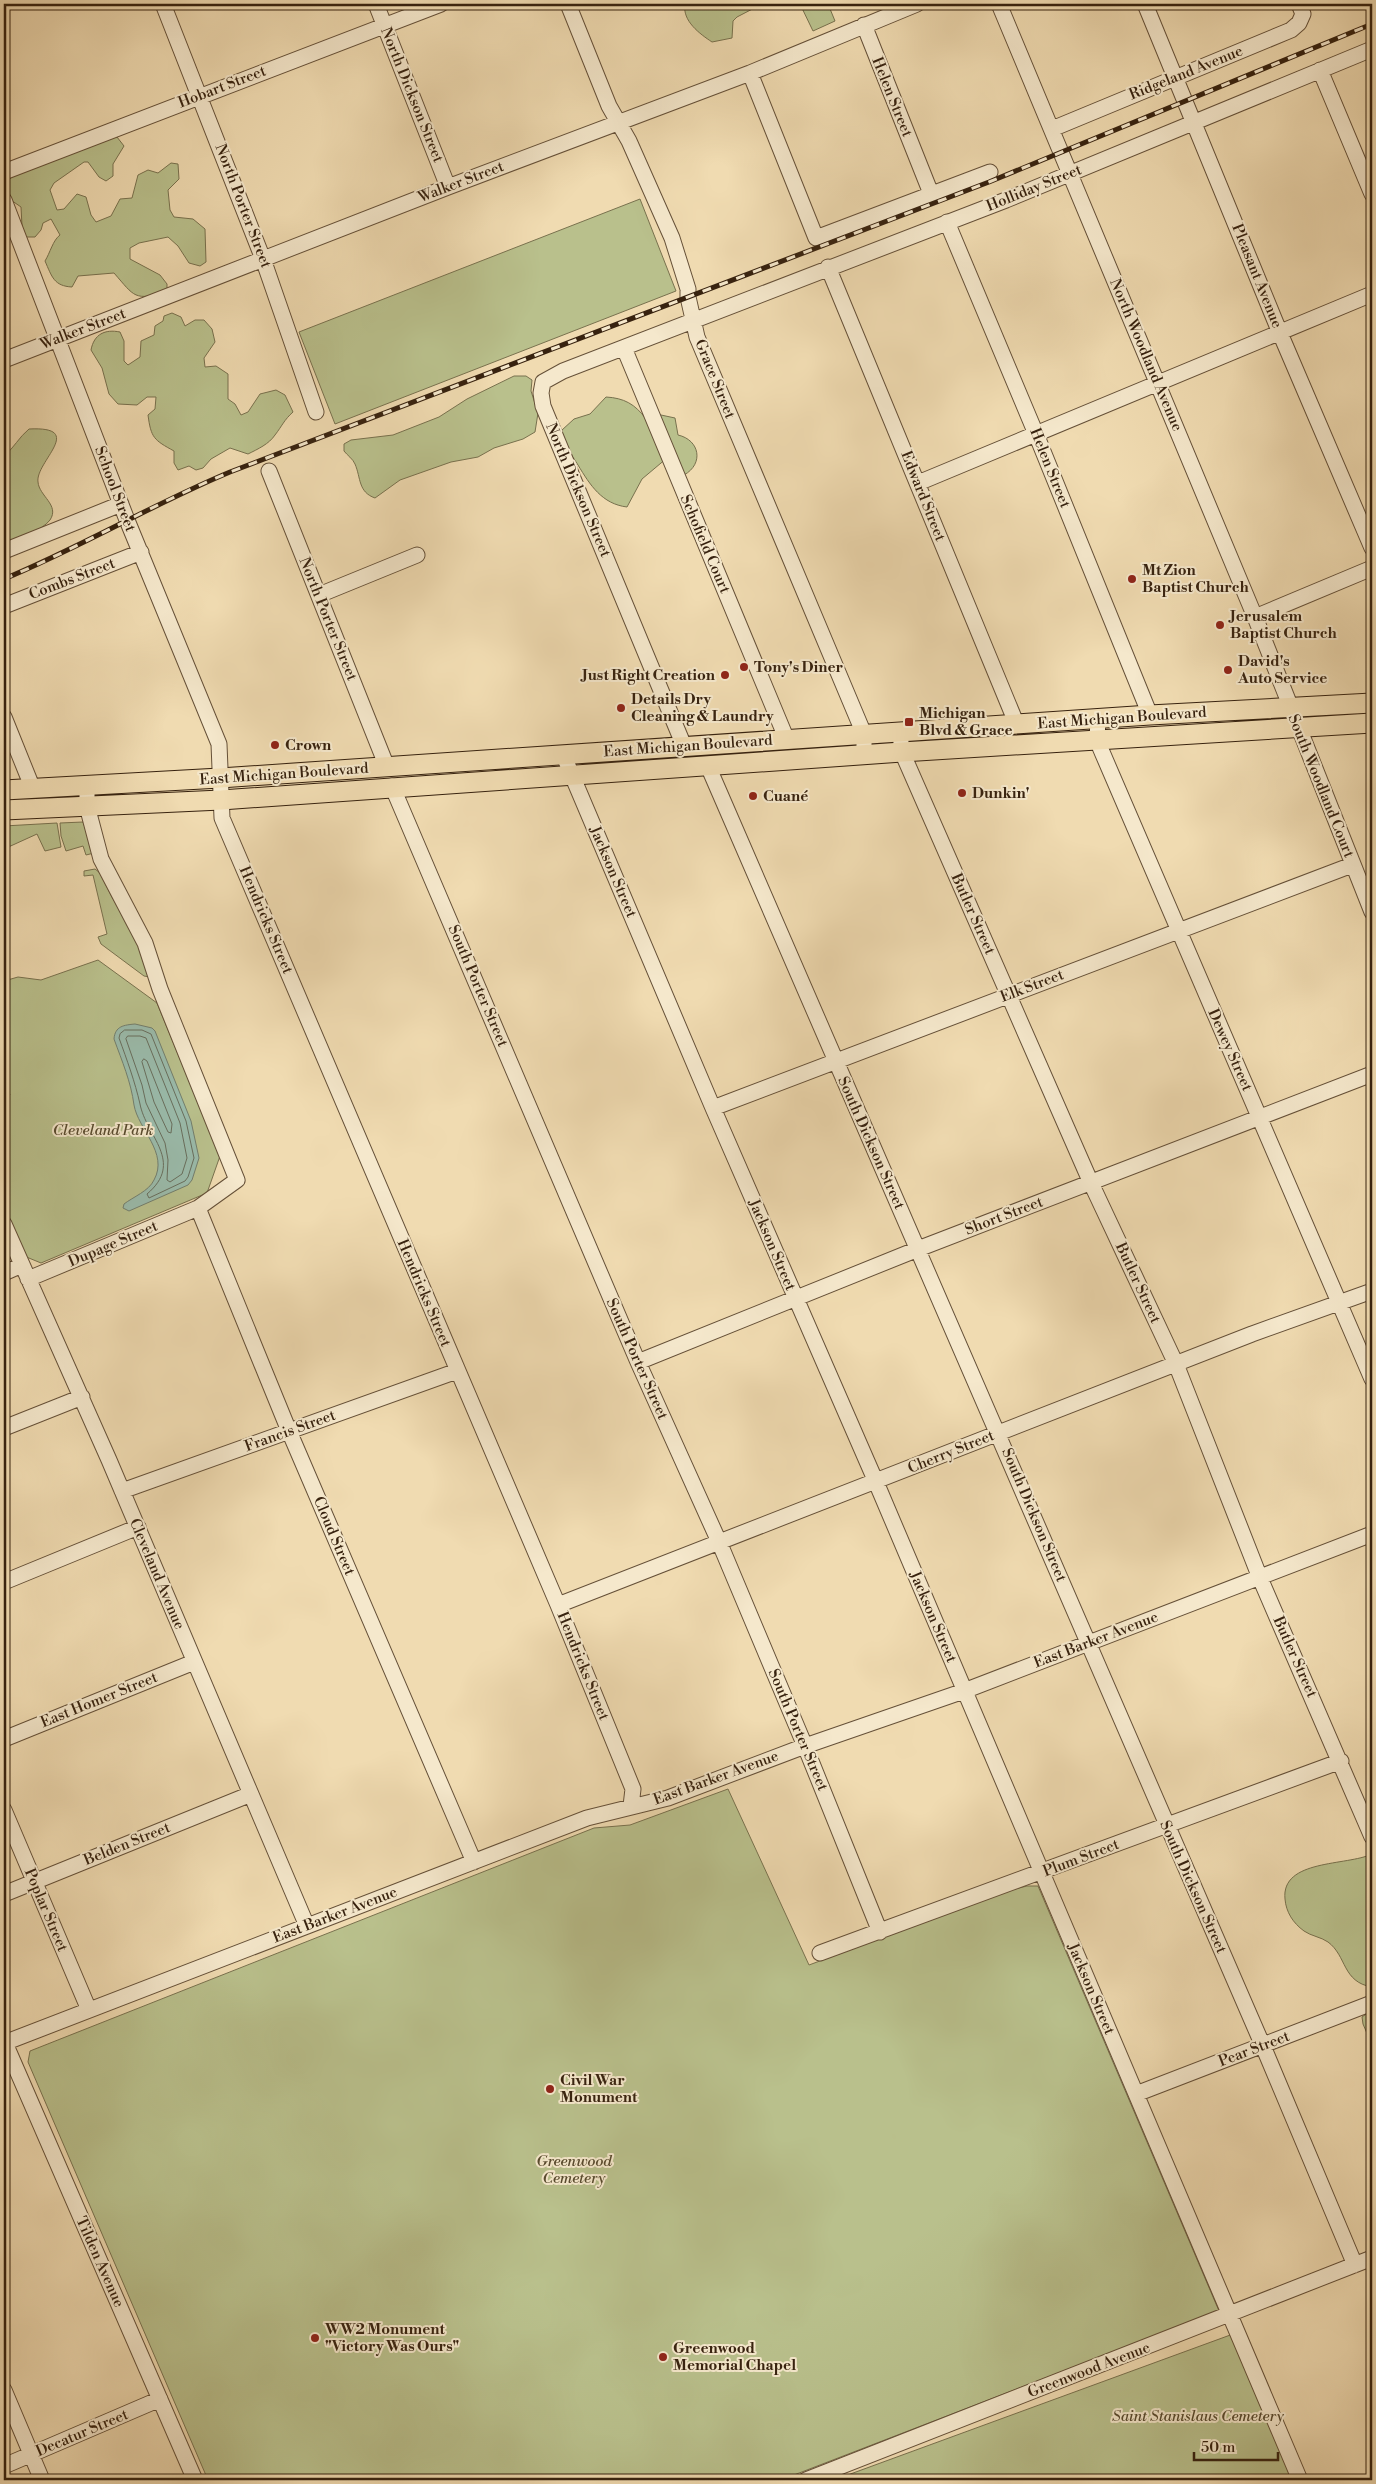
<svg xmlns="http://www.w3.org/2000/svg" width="1376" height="2484" font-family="'Libre Bodoni',serif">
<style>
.green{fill:#b9c08c;stroke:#78714e}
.water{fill:#9abbab;stroke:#727e6d}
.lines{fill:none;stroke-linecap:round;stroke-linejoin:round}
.shore{stroke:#686e5d;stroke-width:1}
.minor-casing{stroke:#655038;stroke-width:17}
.major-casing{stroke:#37220f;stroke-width:21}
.minor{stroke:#f5e8cc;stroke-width:15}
.major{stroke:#f0dbb1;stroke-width:19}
.rail-casing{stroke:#37220f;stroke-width:5}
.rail{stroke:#f5e8cc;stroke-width:3;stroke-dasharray:9;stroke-linecap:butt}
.poi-dot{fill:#8f2418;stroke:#f5e8cc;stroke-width:2}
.labels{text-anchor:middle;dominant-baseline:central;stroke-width:4;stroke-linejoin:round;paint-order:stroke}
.street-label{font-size:15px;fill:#37220f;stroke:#f5e8cc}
.poi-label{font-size:15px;font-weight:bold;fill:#37220f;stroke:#f5e8cc;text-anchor:start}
.park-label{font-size:15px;font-style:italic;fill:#584a2e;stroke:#f5e8cc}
</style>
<rect width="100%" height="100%" fill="#f0dbb1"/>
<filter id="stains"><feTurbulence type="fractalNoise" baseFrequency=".004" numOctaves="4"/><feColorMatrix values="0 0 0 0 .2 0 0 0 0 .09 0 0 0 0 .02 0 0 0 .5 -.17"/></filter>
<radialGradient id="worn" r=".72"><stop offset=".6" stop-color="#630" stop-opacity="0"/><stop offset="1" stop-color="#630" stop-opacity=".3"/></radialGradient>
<!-- green -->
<path class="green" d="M 685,4 L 762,4 L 737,17 L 733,21 L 732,38 L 712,42 C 700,34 682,21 685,4 Z
M 800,4 L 828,4 L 835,21 L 813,31 Z
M 117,137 L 124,146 L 113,164 L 113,176 L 106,181 L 99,177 L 88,162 L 84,162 L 54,183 L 50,190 L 57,210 L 64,209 L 77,194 L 86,197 L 91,215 L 96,222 L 111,216 L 120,199 L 132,198 L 138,175 L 148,170 L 158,173 L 171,163 L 178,164 L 179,179 L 168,190 L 170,210 L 174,217 L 193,219 L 205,229 L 206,262 L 200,266 L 189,263 L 178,246 L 168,237 L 139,243 L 130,248 L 130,259 L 160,275 L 167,284 L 167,292 C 134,301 135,297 114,273 L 78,276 L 72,287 C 54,286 52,277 45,261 C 50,253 53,240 60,235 L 51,219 L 43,223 L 41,230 L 35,237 L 26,237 L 22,226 L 21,207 L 8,198 L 9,179 C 38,161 82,140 117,137 Z
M 640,199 L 676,291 L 335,424 L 299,332 Z
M 172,313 L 181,317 L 185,326 L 195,320 L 204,320 L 212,329 L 215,342 L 204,358 L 205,367 L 216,366 L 228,374 L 228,399 L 235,404 L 241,415 L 248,412 L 260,394 L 276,390 L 285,395 L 293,412 C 284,420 282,426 275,435 C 269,444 258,449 248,454 L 230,448 L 211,459 L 203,468 L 196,470 L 189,466 L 178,470 L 174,463 L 174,451 C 154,440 151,438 148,415 L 155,409 L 156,397 L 147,397 L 137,405 L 118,404 L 109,394 L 102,368 L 91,350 C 94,334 105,329 120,332 L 124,341 L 124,361 L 128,365 L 140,357 L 141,341 L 154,335 L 155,326 L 163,321 L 164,316 Z
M 514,376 L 526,376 L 532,380 L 531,391 L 538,413 L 535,432 L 523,439 L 494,448 L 478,457 L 451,462 L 400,480 L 375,498 C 358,492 361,478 355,464 C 353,459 347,455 344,451 L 344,444 L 351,440 L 393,435 L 439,417 L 467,399 Z
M 606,397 C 624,398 635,404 646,419 L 661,415 L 675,418 L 678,435 C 700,440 704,464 684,475 L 667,458 L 642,479 L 627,507 C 602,504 590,485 578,465 C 569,450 564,449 562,430 L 574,419 L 590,414 Z
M 29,429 C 87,426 35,462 38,482 C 39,496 60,505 50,520 C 42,531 17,538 4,545 L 4,456 C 14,448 19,437 29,429 Z
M 83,822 L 94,853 L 86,855 L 83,846 L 66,851 L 61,836 L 60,823 Z
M 57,823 L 61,847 L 45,851 L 37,834 L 4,849 L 4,826 Z
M 95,869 L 100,873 L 112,897 L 139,942 L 150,977 L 144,976 L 101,944 L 98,937 L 107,934 L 93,875 L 84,876 L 84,871 Z
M 98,960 L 157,1003 L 220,1156 L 207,1193 L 41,1263 L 24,1256 L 4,1209 L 4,1098 L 10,1095 L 4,1079 L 4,981 L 18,977 L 41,980 Z
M 728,1789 L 809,1965 L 1011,1890 L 1027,1886 L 1038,1886 L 1219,2311 L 781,2480 L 208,2480 L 28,2062 L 30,2051 L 594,1828 L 630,1825 Z
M 1372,1854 L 1372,1987 C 1342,1982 1347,1956 1328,1942 C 1321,1937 1311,1936 1304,1931 C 1293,1923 1286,1912 1285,1899 C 1281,1859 1347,1866 1372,1854 Z
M 1372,2010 L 1372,2045 L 1363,2024 L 1362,2017 Z
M 1233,2334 L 1292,2480 L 834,2480 Z"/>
<!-- water -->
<path class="water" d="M 135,1024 L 152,1028 L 155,1031 L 191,1121 L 199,1158 L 192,1180 L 188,1185 L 129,1211 L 123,1208 L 124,1204 C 133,1197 149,1191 154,1180 C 169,1153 138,1129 134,1105 C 131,1082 122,1061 114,1039 C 115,1026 124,1025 135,1024 Z"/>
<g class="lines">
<!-- shore -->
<path class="shore" d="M 125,1030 L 142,1030 L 151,1034 L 186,1121 L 194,1158 L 188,1177 L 185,1181 L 149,1198 L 147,1194 C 185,1162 146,1136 140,1104 C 135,1082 127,1060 119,1038 L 120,1034 Z
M 128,1036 L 140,1036 L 146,1038 L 180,1123 L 187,1158 L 182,1174 L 170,1182 L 167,1180 L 168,1160 L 165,1143 L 146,1103 L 142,1085 L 126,1039 Z
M 144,1059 L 147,1061 L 172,1124 L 171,1133 L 168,1132 L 154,1102 L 142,1062 Z"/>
<defs>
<path id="minor" d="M 163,4 L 263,259 L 316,412
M 376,4 L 448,187
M 568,4 L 609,106 L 629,141 L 672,238 L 688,289 L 688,297 L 697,337 L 864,734 L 864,755
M 999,4 L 1255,617 L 1372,912
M 1145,4 L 1280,333 L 1372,548
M 864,25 L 932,196
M 1320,70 L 1372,194
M 750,73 L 816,238 L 990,172
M 1052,129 L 1291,30 L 1299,23 L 1303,14 L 1299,4
M 4,172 L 441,4
M 4,200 L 127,520 L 219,744 L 222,818 L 558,1605 L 633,1789 L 631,1806
M 947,222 L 1036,434 L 1150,715
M 828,267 L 1017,725
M 624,348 L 787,740
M 4,360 L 448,187 L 750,73 L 917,4
M 269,471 L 387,767
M 918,483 L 1372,294
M 4,551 L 121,504
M 319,595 L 417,555
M 4,606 L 141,552
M 1255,617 L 1372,568
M 4,717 L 33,789
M 1098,719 L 1097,740 L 1102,752 L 1372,1379
M 900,733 L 902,752 L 1091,1183 L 1176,1364 L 1260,1578 L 1372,1837
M 684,746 L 543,406 L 541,393 L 543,382 L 563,371 L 1006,200 L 1372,49
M 563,754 L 713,1108 L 876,1482 L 1300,2480
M 708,766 L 1263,2046 L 1355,2265
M 392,786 L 638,1362 L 720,1544 L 805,1746 L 880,1932
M 713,1108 L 1352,865
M 198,1208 L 289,1431 L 474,1862
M 4,1224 L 109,1460 L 307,1926
M 4,1273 L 22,1265
M 28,1279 L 198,1208 L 237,1180 L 160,989 L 145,943 L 101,859 L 87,806 L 87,786
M 638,1362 L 918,1249 L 1372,1074
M 4,1428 L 82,1397
M 122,1491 L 457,1371
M 4,1582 L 138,1527
M 558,1605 L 1252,1334 L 1372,1291
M 4,1739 L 194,1662
M 4,1810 L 89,2010
M 4,1894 L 251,1794
M 820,1953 L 1341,1761
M 4,2043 L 587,1818 L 668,1798 L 805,1746 L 964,1691 L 1372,1534
M 5,2043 L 195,2480
M 1136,2094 L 1372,2003
M 4,2390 L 42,2480
M 4,2466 L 160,2399
M 806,2480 L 1372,2258"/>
<path id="major" d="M 4,790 L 220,778 L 1150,715 L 1372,703
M 4,810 L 221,800 L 902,752 L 1372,723"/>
</defs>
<!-- minor casing -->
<use href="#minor" class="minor-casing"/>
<!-- major casing -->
<use href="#major" class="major-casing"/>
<!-- minor -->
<use href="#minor" class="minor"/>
<!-- major -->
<use href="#major" class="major"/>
<defs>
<path id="rail" d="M 4,579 C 81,547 153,504 230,472 L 989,182 L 1372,24"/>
</defs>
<!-- rail casing -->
<use href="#rail" class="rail-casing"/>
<!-- rail -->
<use href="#rail" class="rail"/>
</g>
<!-- markers -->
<g class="poi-dot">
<circle cx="1132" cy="579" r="5"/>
<circle cx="1220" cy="625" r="5"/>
<circle cx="744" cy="667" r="5"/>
<circle cx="1228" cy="670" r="5"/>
<circle cx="725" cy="675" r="5"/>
<circle cx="621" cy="708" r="5"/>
<rect x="904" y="717" width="10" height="10" rx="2.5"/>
<circle cx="275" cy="745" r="5"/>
<circle cx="962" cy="793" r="5"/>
<circle cx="753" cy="796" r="5"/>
<circle cx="550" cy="2089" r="5"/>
<circle cx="315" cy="2338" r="5"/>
<circle cx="663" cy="2357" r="5"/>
</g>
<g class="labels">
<!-- street labels -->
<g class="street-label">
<text transform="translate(1186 73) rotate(-22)">Ridgeland Avenue</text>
<text transform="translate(222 87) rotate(-21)">Hobart Street</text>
<text transform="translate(412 95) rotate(68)">North Dickson Street</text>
<text transform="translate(892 97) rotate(68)">Helen Street</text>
<text transform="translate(461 182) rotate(-21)">Walker Street</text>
<text transform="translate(1034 188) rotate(-22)">Holliday Street</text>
<text transform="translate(243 206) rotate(69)">North Porter Street</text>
<text transform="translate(1257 276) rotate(68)">Pleasant Avenue</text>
<text transform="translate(83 329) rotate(-21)">Walker Street</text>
<text transform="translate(1146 355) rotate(67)">North Woodland Avenue</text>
<text transform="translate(715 379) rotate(68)">Grace Street</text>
<text transform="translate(1050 468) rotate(68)">Helen Street</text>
<text transform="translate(115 489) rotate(69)">School Street</text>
<text transform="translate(578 490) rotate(67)">North Dickson Street</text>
<text transform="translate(923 496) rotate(68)">Edward Street</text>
<text transform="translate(705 544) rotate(67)">Schofield Court</text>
<text transform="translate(72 579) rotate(-21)">Combs Street</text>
<text transform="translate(328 619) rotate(68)">North Porter Street</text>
<text transform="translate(1122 718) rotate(-4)">East Michigan Boulevard</text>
<text transform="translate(688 746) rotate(-4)">East Michigan Boulevard</text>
<text transform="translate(284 774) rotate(-4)">East Michigan Boulevard</text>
<text transform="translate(1321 786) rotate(68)">South Woodland Court</text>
<text transform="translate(613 872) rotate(67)">Jackson Street</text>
<text transform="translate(973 914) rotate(66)">Butler Street</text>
<text transform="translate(266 920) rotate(67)">Hendricks Street</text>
<text transform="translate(478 986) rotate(67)">South Porter Street</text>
<text transform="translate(1032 986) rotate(-21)">Elk Street</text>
<text transform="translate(1230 1050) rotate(66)">Dewey Street</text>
<text transform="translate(871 1143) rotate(66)">South Dickson Street</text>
<text transform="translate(1004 1216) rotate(-21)">Short Street</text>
<text transform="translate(113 1244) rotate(-23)">Dupage Street</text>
<text transform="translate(772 1245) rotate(67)">Jackson Street</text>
<text transform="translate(1138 1283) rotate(65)">Butler Street</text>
<text transform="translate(424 1293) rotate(67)">Hendricks Street</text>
<text transform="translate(637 1359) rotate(66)">South Porter Street</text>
<text transform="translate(290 1431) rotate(-20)">Francis Street</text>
<text transform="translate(951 1452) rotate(-22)">Cherry Street</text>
<text transform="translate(1034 1515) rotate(67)">South Dickson Street</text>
<text transform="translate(334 1536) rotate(67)">Cloud Street</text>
<text transform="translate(157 1574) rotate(67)">Cleveland Avenue</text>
<text transform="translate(933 1617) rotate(67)">Jackson Street</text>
<text transform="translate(1096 1640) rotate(-21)">East Barker Avenue</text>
<text transform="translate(1295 1657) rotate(66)">Butler Street</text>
<text transform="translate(583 1666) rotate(68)">Hendricks Street</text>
<text transform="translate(99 1700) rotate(-22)">East Homer Street</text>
<text transform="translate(798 1730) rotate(67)">South Porter Street</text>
<text transform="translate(716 1778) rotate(-20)">East Barker Avenue</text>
<text transform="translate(127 1844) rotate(-22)">Belden Street</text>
<text transform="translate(1081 1858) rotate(-21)">Plum Street</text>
<text transform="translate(1193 1887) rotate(66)">South Dickson Street</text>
<text transform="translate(46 1910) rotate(67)">Poplar Street</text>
<text transform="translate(335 1915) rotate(-21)">East Barker Avenue</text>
<text transform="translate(1091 1989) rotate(67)">Jackson Street</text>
<text transform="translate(1254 2049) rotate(-21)">Pear Street</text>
<text transform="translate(100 2262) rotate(66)">Tilden Avenue</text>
<text transform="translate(1089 2370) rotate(-21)">Greenwood Avenue</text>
<text transform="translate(82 2433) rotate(-23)">Decatur Street</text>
</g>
<!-- poi labels -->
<g class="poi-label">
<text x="1142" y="570">Mt Zion<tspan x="1142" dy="17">Baptist Church</tspan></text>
<text x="1230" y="616">Jerusalem<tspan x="1230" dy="17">Baptist Church</tspan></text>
<text x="1238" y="661">David's<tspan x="1238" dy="17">Auto Service</tspan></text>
<text x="754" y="667">Tony's Diner</text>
<text x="715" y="675" text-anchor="end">Just Right Creation</text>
<text x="631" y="699">Details Dry<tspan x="631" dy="17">Cleaning &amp; Laundry</tspan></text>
<text x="919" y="713">Michigan<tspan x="919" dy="17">Blvd &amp; Grace</tspan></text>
<text x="285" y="745">Crown</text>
<text x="972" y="793">Dunkin'</text>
<text x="763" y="796">Cuané</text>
<text x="560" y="2080">Civil War<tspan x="560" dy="17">Monument</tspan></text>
<text x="325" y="2329">WW2 Monument<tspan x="325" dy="17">"Victory Was Ours"</tspan></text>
<text x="673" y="2348">Greenwood<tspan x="673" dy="17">Memorial Chapel</tspan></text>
</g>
<!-- park labels -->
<g class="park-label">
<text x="103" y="1130">Cleveland Park</text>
<text x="574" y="2161">Greenwood<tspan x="574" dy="17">Cemetery</tspan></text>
<text x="1198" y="2416">Saint Stanislaus Cemetery</text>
</g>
</g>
<!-- margin -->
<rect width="1376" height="2484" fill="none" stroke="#f0dbb1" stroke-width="20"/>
<rect x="5" y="5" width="1366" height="2474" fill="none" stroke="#37220f" stroke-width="2.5"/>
<rect x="10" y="10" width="1356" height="2464" fill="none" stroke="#37220f"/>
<!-- scale -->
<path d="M1194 2452v8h84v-8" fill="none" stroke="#37220f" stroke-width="2.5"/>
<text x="1201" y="2452" font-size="15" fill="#37220f" stroke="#f5e8cc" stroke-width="4" paint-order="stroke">50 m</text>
<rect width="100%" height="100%" filter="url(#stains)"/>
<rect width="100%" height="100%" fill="url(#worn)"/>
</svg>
